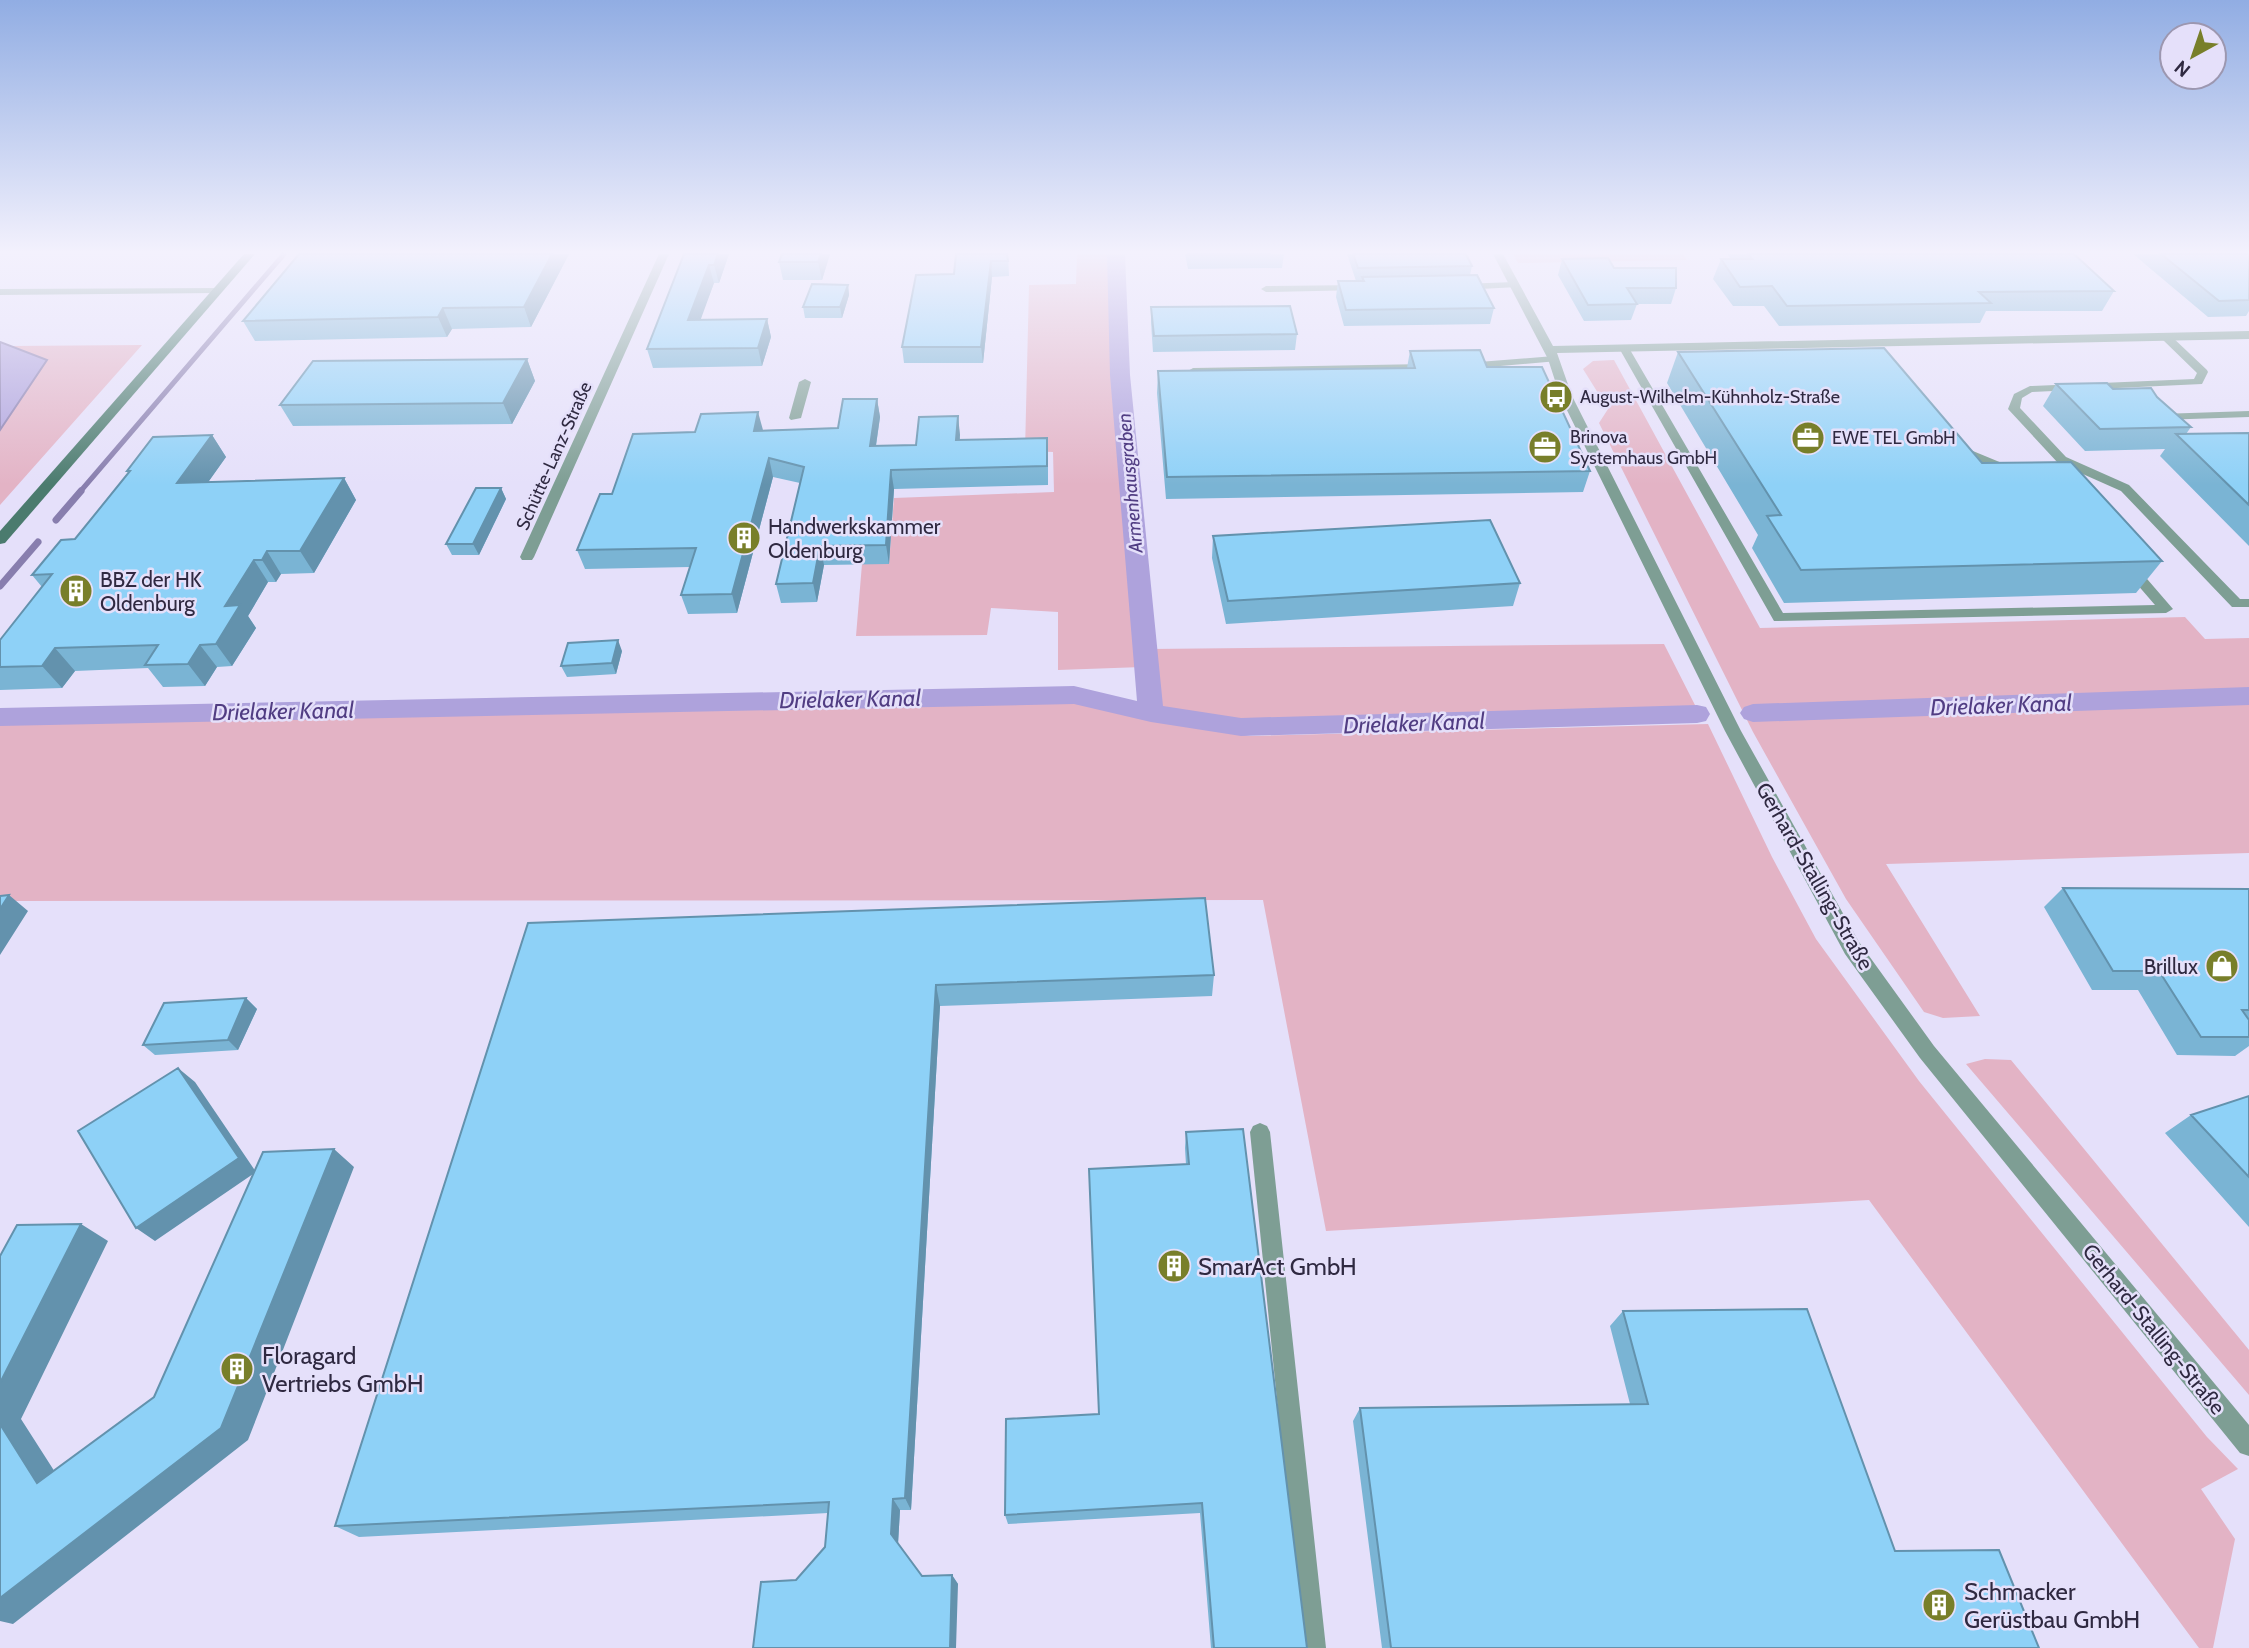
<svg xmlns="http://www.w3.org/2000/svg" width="2249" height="1648" font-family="Cabin,sans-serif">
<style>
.green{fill:#e3b3c5}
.water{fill:#aea2dc;stroke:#887eae;stroke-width:2}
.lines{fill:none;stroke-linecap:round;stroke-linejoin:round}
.stream-far1{stroke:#887eae;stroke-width:5}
.stream{stroke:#887eae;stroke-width:7}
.canal{fill:#aea2dc;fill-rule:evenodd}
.lane{fill:#7e9e94;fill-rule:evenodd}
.street{fill:#7e9e94;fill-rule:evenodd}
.secondary{fill:#4b7b6e;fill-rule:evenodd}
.wall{fill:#7ab4d4}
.shaded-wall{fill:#6392ad}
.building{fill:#8ed1f7;stroke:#6392ad;stroke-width:2}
.labels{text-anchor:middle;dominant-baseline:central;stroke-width:5;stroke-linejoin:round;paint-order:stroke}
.far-poi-label{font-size:18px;fill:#2f2941;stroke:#e5e0fa;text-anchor:start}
.far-street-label{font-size:18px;fill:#2f2941;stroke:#e5e0fa}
.far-water-label{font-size:19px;font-style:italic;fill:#513d83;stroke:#e5e0fa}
.poi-label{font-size:21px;fill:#2f2941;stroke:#e5e0fa;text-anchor:start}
.street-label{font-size:21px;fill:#2f2941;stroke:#e5e0fa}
.water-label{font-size:23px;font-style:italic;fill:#513d83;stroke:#e5e0fa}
.near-poi-label{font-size:24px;fill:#2f2941;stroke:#e5e0fa;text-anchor:start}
</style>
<rect width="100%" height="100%" fill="#e5e0fa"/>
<!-- green -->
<path class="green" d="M 1077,254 L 1109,254 L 1115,375 L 1142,667 L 1058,670 L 1058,612 L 991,608 L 987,635 L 856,636 L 862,564 L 889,563 L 894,498 L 1054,492 L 1053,452 L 1025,451 L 1029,285 L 1076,284 Z
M 1513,254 L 1683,254 L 1687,260 L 1518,263 Z
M 142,345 L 0,505 L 0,430 L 47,360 L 9,346 Z
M 1614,360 L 1760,628 L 2185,617 L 2205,639 L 2249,638 L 2249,853 L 1886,864 L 1980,1016 L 1943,1018 L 1924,1012 L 1846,899 L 1753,732 L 1599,423 L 1608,409 L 1583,369 L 1593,361 Z
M 1664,644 L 1697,709 L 1240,722 L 1157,707 L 1150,649 Z
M 1072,701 L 1250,736 L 1708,724 L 1772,857 L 1816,939 L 1919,1081 L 2207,1437 L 2238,1469 L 2201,1489 L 2235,1539 L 2213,1648 L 2199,1648 L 1869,1200 L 1326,1231 L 1263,900 L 0,901 L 0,725 Z
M 1985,1059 L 2011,1060 L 2249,1350 L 2249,1395 L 1966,1064 Z"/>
<!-- water -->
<path class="water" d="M 0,342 L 47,360 L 0,430 Z"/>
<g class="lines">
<!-- stream-far1 -->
<path class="stream-far1" d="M 79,493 L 284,254"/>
<!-- stream -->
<path class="stream" d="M 56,520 L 81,491
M 0,586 L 38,542"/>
<!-- canal -->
<path class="canal" d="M 1107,254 L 1125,254 L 1130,375 L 1163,706 L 1241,718 L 1697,705 L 1706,707 L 1710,714 L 1706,721 L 1697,723 L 1241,736 L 1151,722 L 1074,704 L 0,726 L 0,708 L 1074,686 L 1137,701 L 1110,375 Z
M 2249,687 L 2249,705 L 1753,722 L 1744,719 L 1740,713 L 1744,707 L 1753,704 Z"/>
<!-- lane -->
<path class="lane" d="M 1514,282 L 1518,283 L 1518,287 L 1461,290 L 1456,287 L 1461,284 Z
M 1358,285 L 1362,286 L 1362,290 L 1266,292 L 1261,289 L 1266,286 Z
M 2162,335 L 2170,335 L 2207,370 L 2208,372 L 2202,384 L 2032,392 L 2022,398 L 2020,408 L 2066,457 L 2129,485 L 2240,599 L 2249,599 L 2249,607 L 2232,607 L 2121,491 L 2058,463 L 2008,409 L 2014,394 L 2030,386 L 2194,379 L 2197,373 L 2162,339 Z
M 1624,345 L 1629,348 L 1783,613 L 2155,605 L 2123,568 L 2130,564 L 2135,565 L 2173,609 L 2166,613 L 1774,621 L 1619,348 Z
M 1554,356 L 1558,357 L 1558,361 L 1466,369 L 1461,366 L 1466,363 Z
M 1426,364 L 1430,365 L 1430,369 L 1193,374 L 1188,371 L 1193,368 Z
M 805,379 L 811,382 L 801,418 L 791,420 L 789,418 L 799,382 Z
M 2249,411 L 2249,417 L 2160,420 L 2154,417 L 2160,414 Z
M 1956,444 L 2014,468 L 2016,471 L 2010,475 L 2006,474 L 1952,450 L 1952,446 Z
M 1260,1123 L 1267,1126 L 1270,1132 L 1326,1648 L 1302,1648 L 1250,1132 L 1253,1126 Z"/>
<!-- street -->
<path class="street" d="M 659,254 L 669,254 L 534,557 L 532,560 L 522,560 L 520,557 Z
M 1493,254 L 1503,254 L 1553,346 L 2249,331 L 2249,339 L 1557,353 L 1572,396 L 1741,731 L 1859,942 L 1934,1046 L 2249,1425 L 2249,1456 L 2240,1453 L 1920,1058 L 1845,954 L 1725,731 L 1560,396 L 1548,359 Z
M 220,288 L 222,290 L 216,293 L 0,295 L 0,289 Z"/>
<!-- secondary -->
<path class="secondary" d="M 244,254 L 255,254 L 5,543 L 0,544 L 0,531 Z"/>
</g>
<!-- wall -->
<path class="wall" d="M 569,254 L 531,327 L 452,329 L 447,337 L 255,341 L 243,321 Z
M 684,254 L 729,254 L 719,283 L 714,283 L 700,319 L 767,319 L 771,337 L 762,366 L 653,368 L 647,349 Z
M 830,254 L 822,280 L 783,280 L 779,262 Z
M 1008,254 L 1009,276 L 992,277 L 983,363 L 904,363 L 902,347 L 954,274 Z
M 1185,254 L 1284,254 L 1282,268 L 1188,269 Z
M 1347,254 L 1466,254 L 1472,266 L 1470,275 L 1494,308 L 1490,324 L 1344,326 L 1336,297 L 1338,281 L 1356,281 Z
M 1727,254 L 2074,254 L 2114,291 L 2102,311 L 1986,311 L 1980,323 L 1779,326 L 1764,306 L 1733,306 L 1713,279 L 1721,259 L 1731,259 Z
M 2133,254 L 2249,254 L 2249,311 L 2246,316 L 2208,317 Z
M 1562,259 L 1614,268 L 1676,288 L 1671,304 L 1637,304 L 1631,320 L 1584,321 L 1558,275 Z
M 848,285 L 849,295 L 842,318 L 805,318 L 803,307 Z
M 1151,307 L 1297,334 L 1295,350 L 1153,352 L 1151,323 Z
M 1410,351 L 1487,367 L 1590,471 L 1583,492 L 1166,499 L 1157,393 L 1158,371 L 1407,368 Z
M 1678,352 L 1982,463 L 2162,561 L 2136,593 L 1784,603 L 1752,548 L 1758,535 L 1667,383 Z
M 527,359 L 535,381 L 512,424 L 293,426 L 280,405 Z
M 2056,384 L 2113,389 L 2157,397 L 2191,427 L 2186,434 L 2249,433 L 2249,546 L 2160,456 L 2165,449 L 2085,451 L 2043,406 Z
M 877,399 L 880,417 L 876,446 L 916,445 L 958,416 L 960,440 L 1048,457 L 1048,485 L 894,489 L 889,564 L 824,565 L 817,602 L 781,603 L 776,584 L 800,483 L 773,477 L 737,613 L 688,614 L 681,595 L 690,567 L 585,569 L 577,550 L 612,494 L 763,430 L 838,428 Z
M 212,435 L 226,457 L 208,482 L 344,478 L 356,500 L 314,573 L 281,574 L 276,582 L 268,582 L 248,616 L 256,628 L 232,666 L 217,667 L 205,686 L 163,687 L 148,668 L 75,671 L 62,688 L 0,690 L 0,640 L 42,587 L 32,575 L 75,539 L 128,473 L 127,471 Z
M 501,488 L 506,499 L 479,555 L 452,555 L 446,544 Z
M 1213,536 L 1520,583 L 1513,606 L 1226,624 L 1212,558 Z
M 622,651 L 616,674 L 567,677 L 561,666 Z
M 2063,888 L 2249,889 L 2249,1046 L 2235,1056 L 2177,1055 L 2138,990 L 2092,990 L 2044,907 Z
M 528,923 L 1214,975 L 1212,996 L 940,1006 L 911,1510 L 900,1510 L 898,1544 L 922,1576 L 952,1575 L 958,1584 L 796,1580 L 825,1547 L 828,1513 L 359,1537 L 335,1526 Z
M 246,998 L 257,1009 L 238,1050 L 155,1055 L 143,1045 Z
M 2249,1096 L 2249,1227 L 2165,1133 L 2191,1115 Z
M 1186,1132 L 1307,1648 L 1211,1648 L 1200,1513 L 1008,1524 L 1005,1515 L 1099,1414 L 1186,1165 L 1185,1148 Z
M 1623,1311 L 1895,1551 L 2039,1648 L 1382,1648 L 1353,1421 L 1360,1408 L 1630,1404 L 1610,1326 Z"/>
<!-- shaded-wall -->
<path class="shaded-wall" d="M 552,254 L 569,254 L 531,327 L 524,307 Z
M 718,254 L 729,254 L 719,283 L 714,265 Z
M 821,254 L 830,254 L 822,280 L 818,262 Z
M 991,261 L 992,277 L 983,363 L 981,347 Z
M 709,265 L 714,283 L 694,338 L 688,320 Z
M 848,285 L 849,295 L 842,318 L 840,307 Z
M 443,308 L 452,329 L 447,337 L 438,317 Z
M 767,319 L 771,337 L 762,366 L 758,348 Z
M 527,359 L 535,381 L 512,424 L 503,403 Z
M 877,399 L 880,417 L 873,465 L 870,446 Z
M 758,412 L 763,430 L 754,431 Z
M 958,416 L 960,435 L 958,459 L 956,440 Z
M 212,435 L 226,457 L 192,505 L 177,483 Z
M 769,458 L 773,477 L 737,613 L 732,594 Z
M 891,470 L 894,489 L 889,564 L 886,545 Z
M 344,478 L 356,500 L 314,573 L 300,551 Z
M 501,488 L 506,499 L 479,555 L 473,544 Z
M 820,546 L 824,565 L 817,602 L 813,583 Z
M 267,551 L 281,574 L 276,582 L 262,560 Z
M 254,560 L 268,582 L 248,616 L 256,628 L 232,666 L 216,644 L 225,606 Z
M 618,640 L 622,651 L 616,674 L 612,663 Z
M 200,645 L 217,667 L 205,686 L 188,664 Z
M 55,648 L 75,671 L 62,688 L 42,666 Z
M 9,895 L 28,911 L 0,955 L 0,909 Z
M 936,985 L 940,1006 L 911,1510 L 905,1498 Z
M 246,998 L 257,1009 L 238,1050 L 228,1040 Z
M 178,1068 L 195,1082 L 256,1172 L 155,1241 L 136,1228 Z
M 334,1149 L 354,1167 L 248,1440 L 13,1624 L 0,1621 L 0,1598 L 221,1428 Z
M 81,1224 L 108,1241 L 21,1419 L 69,1494 L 37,1483 L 0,1424 L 0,1383 Z
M 893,1499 L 900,1510 L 898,1544 L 891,1534 Z
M 952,1575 L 958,1584 L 956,1648 L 950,1648 Z"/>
<!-- building -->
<path class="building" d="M 299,254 L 552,254 L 524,307 L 443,308 L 438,317 L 243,321 Z
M 684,254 L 718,254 L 714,265 L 709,265 L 688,320 L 767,319 L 758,348 L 647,349 Z
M 782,254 L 821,254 L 818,262 L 779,262 Z
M 956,254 L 1007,254 L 1008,261 L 991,261 L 981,347 L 902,347 L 916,275 L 954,274 Z
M 1188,254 L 1271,254 L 1188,255 Z
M 1353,254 L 1466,254 L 1472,266 L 1358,268 Z
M 1748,254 L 2074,254 L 2114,291 L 1979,292 L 1991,303 L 1787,306 L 1772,286 L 1740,287 L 1721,259 L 1752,259 Z
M 2161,254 L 2249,254 L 2249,300 L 2219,301 Z
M 1608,258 L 1614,268 L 1676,268 L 1676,288 L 1627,288 L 1637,304 L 1588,305 L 1562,259 Z
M 1477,275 L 1494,308 L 1346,310 L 1338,281 L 1364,281 L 1362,277 Z
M 812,284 L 848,285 L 840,307 L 803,307 Z
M 1290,306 L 1297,334 L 1154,336 L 1151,307 Z
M 1884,348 L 1982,463 L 2071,462 L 2162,561 L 1801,570 L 1767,516 L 1781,515 L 1678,352 Z
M 1480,350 L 1487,367 L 1542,367 L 1590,471 L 1167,477 L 1158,371 L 1415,368 L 1410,351 Z
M 527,359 L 503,403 L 280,405 L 313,361 Z
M 2107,383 L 2113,389 L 2151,388 L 2157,397 L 2191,427 L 2100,429 L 2056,384 Z
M 843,399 L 877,399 L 870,446 L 916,445 L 919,417 L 958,416 L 956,440 L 1047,438 L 1047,466 L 891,470 L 886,545 L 820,546 L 813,583 L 776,584 L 804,467 L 769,458 L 732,594 L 681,595 L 696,548 L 577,550 L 600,494 L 612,494 L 633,434 L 695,432 L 701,414 L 758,412 L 754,431 L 838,428 Z
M 2249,433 L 2249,505 L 2176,434 Z
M 212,435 L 177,483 L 344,478 L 300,551 L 267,551 L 262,560 L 254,560 L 225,606 L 240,605 L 216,644 L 200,645 L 188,664 L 145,665 L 158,645 L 55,648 L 42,666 L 0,667 L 0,640 L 52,574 L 32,575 L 61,540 L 75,539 L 130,471 L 127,471 L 153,437 Z
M 476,488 L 501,488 L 473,544 L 446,544 Z
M 1490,520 L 1520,583 L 1228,601 L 1213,536 Z
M 618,640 L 612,663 L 561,666 L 568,643 Z
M 2063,888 L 2249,889 L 2249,1010 L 2242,1010 L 2249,1020 L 2249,1037 L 2201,1037 L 2159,971 L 2113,971 Z
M 9,895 L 0,909 L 0,896 Z
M 1205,898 L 1214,975 L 936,985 L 905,1498 L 893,1499 L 891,1534 L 922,1576 L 952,1575 L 950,1648 L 753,1648 L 761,1582 L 796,1580 L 825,1547 L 829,1502 L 335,1526 L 528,923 Z
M 246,998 L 228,1040 L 143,1045 L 164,1003 Z
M 178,1068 L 239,1158 L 136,1228 L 78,1131 Z
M 2249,1096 L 2249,1177 L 2191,1115 Z
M 1243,1129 L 1307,1648 L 1214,1648 L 1202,1503 L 1005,1515 L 1006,1419 L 1099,1414 L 1089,1169 L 1189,1164 L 1186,1132 Z
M 334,1149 L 221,1428 L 0,1598 L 0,1424 L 37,1483 L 154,1397 L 263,1152 Z
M 81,1224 L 0,1383 L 0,1256 L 17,1225 Z
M 1807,1309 L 1895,1551 L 1999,1550 L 2039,1648 L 1391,1648 L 1360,1408 L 1648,1404 L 1623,1311 Z"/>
<!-- sky -->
<linearGradient id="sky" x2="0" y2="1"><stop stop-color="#91ade3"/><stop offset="0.52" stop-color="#f3f1fd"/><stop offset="1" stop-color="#f3f1fd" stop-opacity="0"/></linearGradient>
<rect width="2249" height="485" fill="url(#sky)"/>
<!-- icons -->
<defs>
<symbol id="bus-disc" viewBox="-11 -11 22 22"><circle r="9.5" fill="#787f2a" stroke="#e5e0fa"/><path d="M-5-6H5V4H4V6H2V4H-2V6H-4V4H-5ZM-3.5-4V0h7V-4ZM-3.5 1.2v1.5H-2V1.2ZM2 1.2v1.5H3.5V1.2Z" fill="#fff"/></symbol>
<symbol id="office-disc" viewBox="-11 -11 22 22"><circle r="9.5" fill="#787f2a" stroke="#e5e0fa"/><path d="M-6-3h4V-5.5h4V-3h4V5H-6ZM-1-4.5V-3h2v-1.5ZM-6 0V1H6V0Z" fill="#fff"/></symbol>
<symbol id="building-disc" viewBox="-11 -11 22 22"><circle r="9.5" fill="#787f2a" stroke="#e5e0fa"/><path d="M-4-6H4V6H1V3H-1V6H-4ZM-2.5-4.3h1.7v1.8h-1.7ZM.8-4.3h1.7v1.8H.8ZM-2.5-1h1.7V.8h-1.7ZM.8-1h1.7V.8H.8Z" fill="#fff"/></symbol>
<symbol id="shop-disc" viewBox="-11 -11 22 22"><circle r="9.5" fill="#787f2a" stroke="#e5e0fa"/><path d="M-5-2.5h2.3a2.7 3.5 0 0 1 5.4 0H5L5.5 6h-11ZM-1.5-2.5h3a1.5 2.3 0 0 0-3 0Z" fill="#fff"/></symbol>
</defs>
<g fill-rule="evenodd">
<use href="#bus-disc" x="1537" y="378" width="38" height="38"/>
<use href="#office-disc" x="1789" y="419" width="38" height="38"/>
<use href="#office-disc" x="1526" y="428" width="38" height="38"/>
<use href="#building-disc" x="725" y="519" width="38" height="38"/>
<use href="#building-disc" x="57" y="572" width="38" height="38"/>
<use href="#shop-disc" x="2203" y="947" width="38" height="38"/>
<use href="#building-disc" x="1155" y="1247" width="38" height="38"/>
<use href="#building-disc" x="218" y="1350" width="38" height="38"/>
<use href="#building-disc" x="1920" y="1586" width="38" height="38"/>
</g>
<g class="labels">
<!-- far-poi labels -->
<g class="far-poi-label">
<text x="1580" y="397">August-Wilhelm-Kühnholz-Straße</text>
<text x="1570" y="437">Brinova<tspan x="1570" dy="21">Systemhaus GmbH</tspan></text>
<text x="1832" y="438">EWE TEL GmbH</text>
</g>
<!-- far-street labels -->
<g class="far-street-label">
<text transform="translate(554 456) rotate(-66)">Schütte-Lanz-Straße</text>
</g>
<!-- far-water labels -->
<g class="far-water-label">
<text transform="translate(1130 483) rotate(-95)">Armenhausgraben</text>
</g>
<!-- poi labels -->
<g class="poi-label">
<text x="768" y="526">Handwerkskammer<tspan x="768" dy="24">Oldenburg</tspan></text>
<text x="100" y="579">BBZ der HK<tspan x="100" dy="24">Oldenburg</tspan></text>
<text x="2198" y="966" text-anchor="end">Brillux</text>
</g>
<!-- street labels -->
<g class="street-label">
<text transform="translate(1815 876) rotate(60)">Gerhard-Stalling-Straße</text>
<text transform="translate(2154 1329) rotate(51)">Gerhard-Stalling-Straße</text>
</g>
<!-- water labels -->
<g class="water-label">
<text transform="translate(850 699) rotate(-1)">Drielaker Kanal</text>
<text transform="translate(2001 705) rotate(-2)">Drielaker Kanal</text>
<text transform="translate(283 711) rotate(-1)">Drielaker Kanal</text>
<text transform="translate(1414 723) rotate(-2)">Drielaker Kanal</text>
</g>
<!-- near-poi labels -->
<g class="near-poi-label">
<text x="1198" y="1266">SmarAct GmbH</text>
<text x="262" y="1355">Floragard<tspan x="262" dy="28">Vertriebs GmbH</tspan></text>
<text x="1964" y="1591">Schmacker<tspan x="1964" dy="28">Gerüstbau GmbH</tspan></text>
</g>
</g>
<!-- north arrow -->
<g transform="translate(2193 56) rotate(220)"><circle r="33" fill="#e5e0fa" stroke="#9c97b0" stroke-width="2"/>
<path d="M0-5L12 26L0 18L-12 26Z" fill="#787f2a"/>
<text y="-10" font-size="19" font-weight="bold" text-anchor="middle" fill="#2f2941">N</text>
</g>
</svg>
